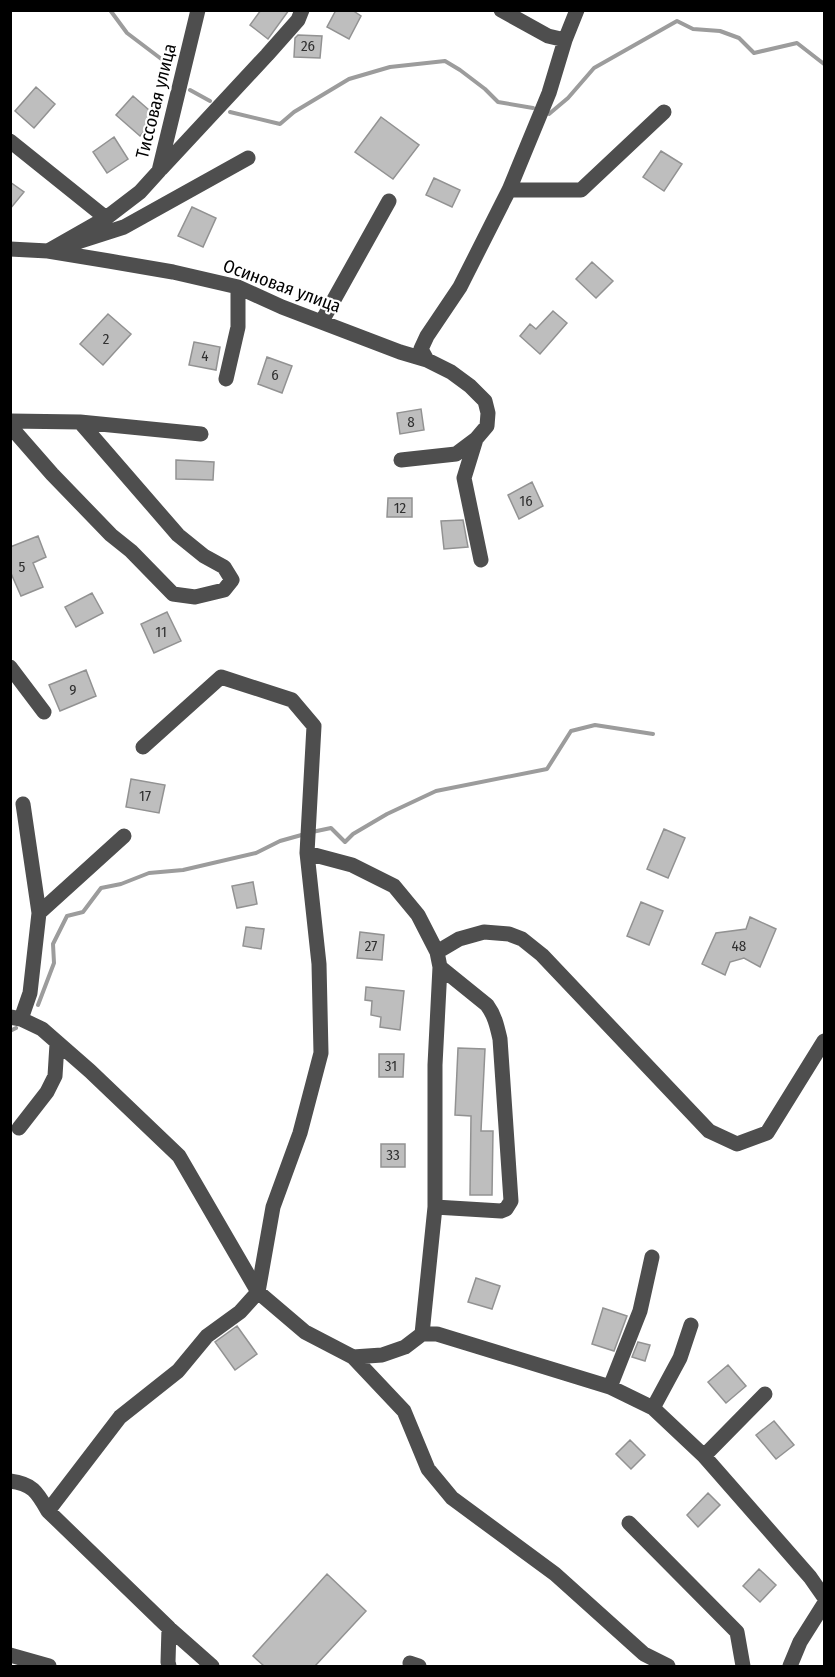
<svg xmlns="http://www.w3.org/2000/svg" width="835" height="1677" font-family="'Fira Sans Condensed',sans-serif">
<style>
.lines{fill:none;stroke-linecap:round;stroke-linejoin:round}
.stream{stroke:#9c9c9c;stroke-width:4}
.building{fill:#bebebe;stroke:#929292;stroke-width:1.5}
.minor{stroke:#4e4e4e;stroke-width:15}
.labels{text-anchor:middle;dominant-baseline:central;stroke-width:4.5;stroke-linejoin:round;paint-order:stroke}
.number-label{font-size:15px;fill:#303030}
.street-label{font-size:18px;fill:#000;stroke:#fff}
</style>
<rect width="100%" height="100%" fill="#fff"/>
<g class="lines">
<!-- stream -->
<path class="stream" d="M 110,10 L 127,33 L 164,61
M 190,90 L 210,101
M 230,112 L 280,124 L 294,112 L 349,79 L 390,67 L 445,61 L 460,70 L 485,89 L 498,102 L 533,108
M 549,114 L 568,98 L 594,68 L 677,21 L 693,29 L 720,31 L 739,38 L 754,53 L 797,43 L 824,64
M 312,832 L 331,828 L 345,842 L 353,834 L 387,814 L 436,791 L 547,769 L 571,731 L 595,725 L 653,734
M 38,1005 L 54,963 L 53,944 L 67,916 L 83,912 L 101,888 L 121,884 L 149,873 L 183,870 L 256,853 L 280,841 L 305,834
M 10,1031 L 16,1028"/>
</g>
<!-- building -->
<path class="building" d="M 261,10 L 289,10 L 268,39 L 250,25 Z
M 336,10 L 352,10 L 361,16 L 349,39 L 327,27 Z
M 298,35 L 322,36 L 320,58 L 294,57 L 295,38 Z
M 36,87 L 55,104 L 34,128 L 15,111 Z
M 133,96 L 157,117 L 140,136 L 116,115 Z
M 381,117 L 419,145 L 393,179 L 355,152 Z
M 114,137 L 128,159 L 107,173 L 93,152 Z
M 661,151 L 682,164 L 664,191 L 643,177 Z
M 434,178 L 460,190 L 452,207 L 426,195 Z
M 10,182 L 24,192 L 10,209 Z
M 192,207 L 216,218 L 203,247 L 178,236 Z
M 592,262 L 613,281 L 596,298 L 576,279 Z
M 553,311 L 567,323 L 540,354 L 520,336 L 530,324 L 536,329 Z
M 108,314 L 131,334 L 103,365 L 80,344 Z
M 194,342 L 220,347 L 216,370 L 189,365 Z
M 267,357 L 292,366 L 282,393 L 258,384 Z
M 421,409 L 424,430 L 400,434 L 397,413 Z
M 176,460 L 214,462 L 213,480 L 176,479 Z
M 532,482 L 543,506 L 519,519 L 508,495 Z
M 388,498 L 412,498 L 412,517 L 387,517 Z
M 463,520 L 468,547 L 444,549 L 441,521 Z
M 38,536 L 46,557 L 33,563 L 43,587 L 21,596 L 10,571 L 10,547 Z
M 92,593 L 103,613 L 76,627 L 65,607 Z
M 167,612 L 181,641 L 154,653 L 141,624 Z
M 86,670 L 96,696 L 60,711 L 49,685 Z
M 131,779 L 165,785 L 159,813 L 126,807 Z
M 664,829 L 685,838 L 668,878 L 647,869 Z
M 253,882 L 257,904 L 237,908 L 232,886 Z
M 641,902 L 663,911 L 649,945 L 627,936 Z
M 750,917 L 776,929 L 760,967 L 744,958 L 730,962 L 725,975 L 702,964 L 716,933 L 746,929 Z
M 246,927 L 264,929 L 261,949 L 243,946 Z
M 360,932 L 384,935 L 382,960 L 357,958 Z
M 366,987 L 404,991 L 400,1030 L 380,1027 L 381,1017 L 371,1015 L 372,1001 L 365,1000 Z
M 458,1048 L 485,1049 L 481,1131 L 493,1131 L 492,1195 L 470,1195 L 471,1116 L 455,1115 Z
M 379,1054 L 404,1054 L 403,1077 L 379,1077 Z
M 381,1144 L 405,1144 L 405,1167 L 381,1167 Z
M 476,1278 L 500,1286 L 492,1309 L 468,1302 Z
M 603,1308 L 627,1316 L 614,1351 L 592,1344 Z
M 237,1326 L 257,1354 L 235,1370 L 215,1342 Z
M 638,1342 L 650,1345 L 645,1361 L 632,1357 Z
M 728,1365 L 746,1386 L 726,1403 L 708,1382 Z
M 774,1421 L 794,1445 L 776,1459 L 756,1435 Z
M 630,1440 L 645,1455 L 631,1469 L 616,1454 Z
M 708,1493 L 720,1505 L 698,1527 L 687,1515 Z
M 759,1569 L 776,1585 L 760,1602 L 743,1586 Z
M 327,1574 L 366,1611 L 315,1666 L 264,1666 L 253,1656 Z"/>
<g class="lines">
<!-- minor -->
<path class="minor" d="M 501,10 L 548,36 L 565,40 L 577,10
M 10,141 L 106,218
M 161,169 L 267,55 L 298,20 L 302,10
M 509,190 L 581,190 L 664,112
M 74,243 L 124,227 L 248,158
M 10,249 L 48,251 L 109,261 L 173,272 L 238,287 L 282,307 L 400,352 L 427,360 L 451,372 L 470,386 L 485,401 L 488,413 L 487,426 L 476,439 L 456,454 L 401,460
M 48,251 L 106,218 L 140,192 L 159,171 L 198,10
M 322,321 L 389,201
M 427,360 L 421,349 L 427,336 L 460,287 L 509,190 L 549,93 L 565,40
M 226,379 L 238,327 L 238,287
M 10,421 L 80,422 L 201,434
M 10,426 L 52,474 L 111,535 L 131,551 L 173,594 L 195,597 L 224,590 L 232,580 L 224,567 L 204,556 L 178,535 L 80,422
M 476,439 L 464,478 L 481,560
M 10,667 L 44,712
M 307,853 L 352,865 L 394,886 L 418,915 L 437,952 L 440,967 L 435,1065 L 435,1207 L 422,1334
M 39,913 L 124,836
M 437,952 L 459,939 L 484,932 L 509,934 L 522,939 L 542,955 L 709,1131 L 737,1144 L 767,1133 L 824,1041
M 10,1017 L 21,1019 L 42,1029 L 90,1071 L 179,1156 L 258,1292 L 305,1332 L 353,1357 L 404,1411 L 428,1469 L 452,1498 L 555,1574 L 644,1654 L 668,1666
M 21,1019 L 30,993 L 39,913 L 23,804
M 19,1128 L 47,1092 L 55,1076 L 57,1044
M 435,1207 L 501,1211 L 506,1209 L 511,1201 L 500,1039 C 497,1026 495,1016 487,1005 L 440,967
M 353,1357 L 382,1355 L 405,1347 L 422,1334 L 437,1334 L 610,1387 L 653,1408 L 704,1456 L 810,1577 L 824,1597
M 610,1387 L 640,1311 L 652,1257
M 653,1408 L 680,1358 L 691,1325
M 704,1456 L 765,1394
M 10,1481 C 33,1484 37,1492 48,1511 L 169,1628 L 212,1666
M 48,1511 L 120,1417 L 178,1371 L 207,1336 L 240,1312 L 258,1292 L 273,1207 L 300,1133 L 321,1053 L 319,964 L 307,853 L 314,726 L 292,700 L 221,677 L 143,747
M 629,1523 L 737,1632 L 743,1666
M 169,1628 L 168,1662 L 169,1666
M 10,1655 L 49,1666
M 410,1663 L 419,1666
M 790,1666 L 800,1642 L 824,1604"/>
</g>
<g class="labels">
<!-- number labels -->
<g class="number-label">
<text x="308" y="46">26</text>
<text x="106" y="339">2</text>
<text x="205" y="356">4</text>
<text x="275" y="375">6</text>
<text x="411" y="422">8</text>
<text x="526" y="501">16</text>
<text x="400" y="508">12</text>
<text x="22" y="567">5</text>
<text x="161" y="632">11</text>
<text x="73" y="690">9</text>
<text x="145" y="796">17</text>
<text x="371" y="946">27</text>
<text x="739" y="946">48</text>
<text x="391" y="1066">31</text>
<text x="393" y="1155">33</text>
</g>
<!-- street labels -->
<g class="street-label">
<text transform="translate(156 101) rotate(-76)">Тиссовая улица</text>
<text transform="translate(282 286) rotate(20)">Осиновая улица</text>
</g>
</g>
<!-- border -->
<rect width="835" height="1677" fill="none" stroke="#000000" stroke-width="24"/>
</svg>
